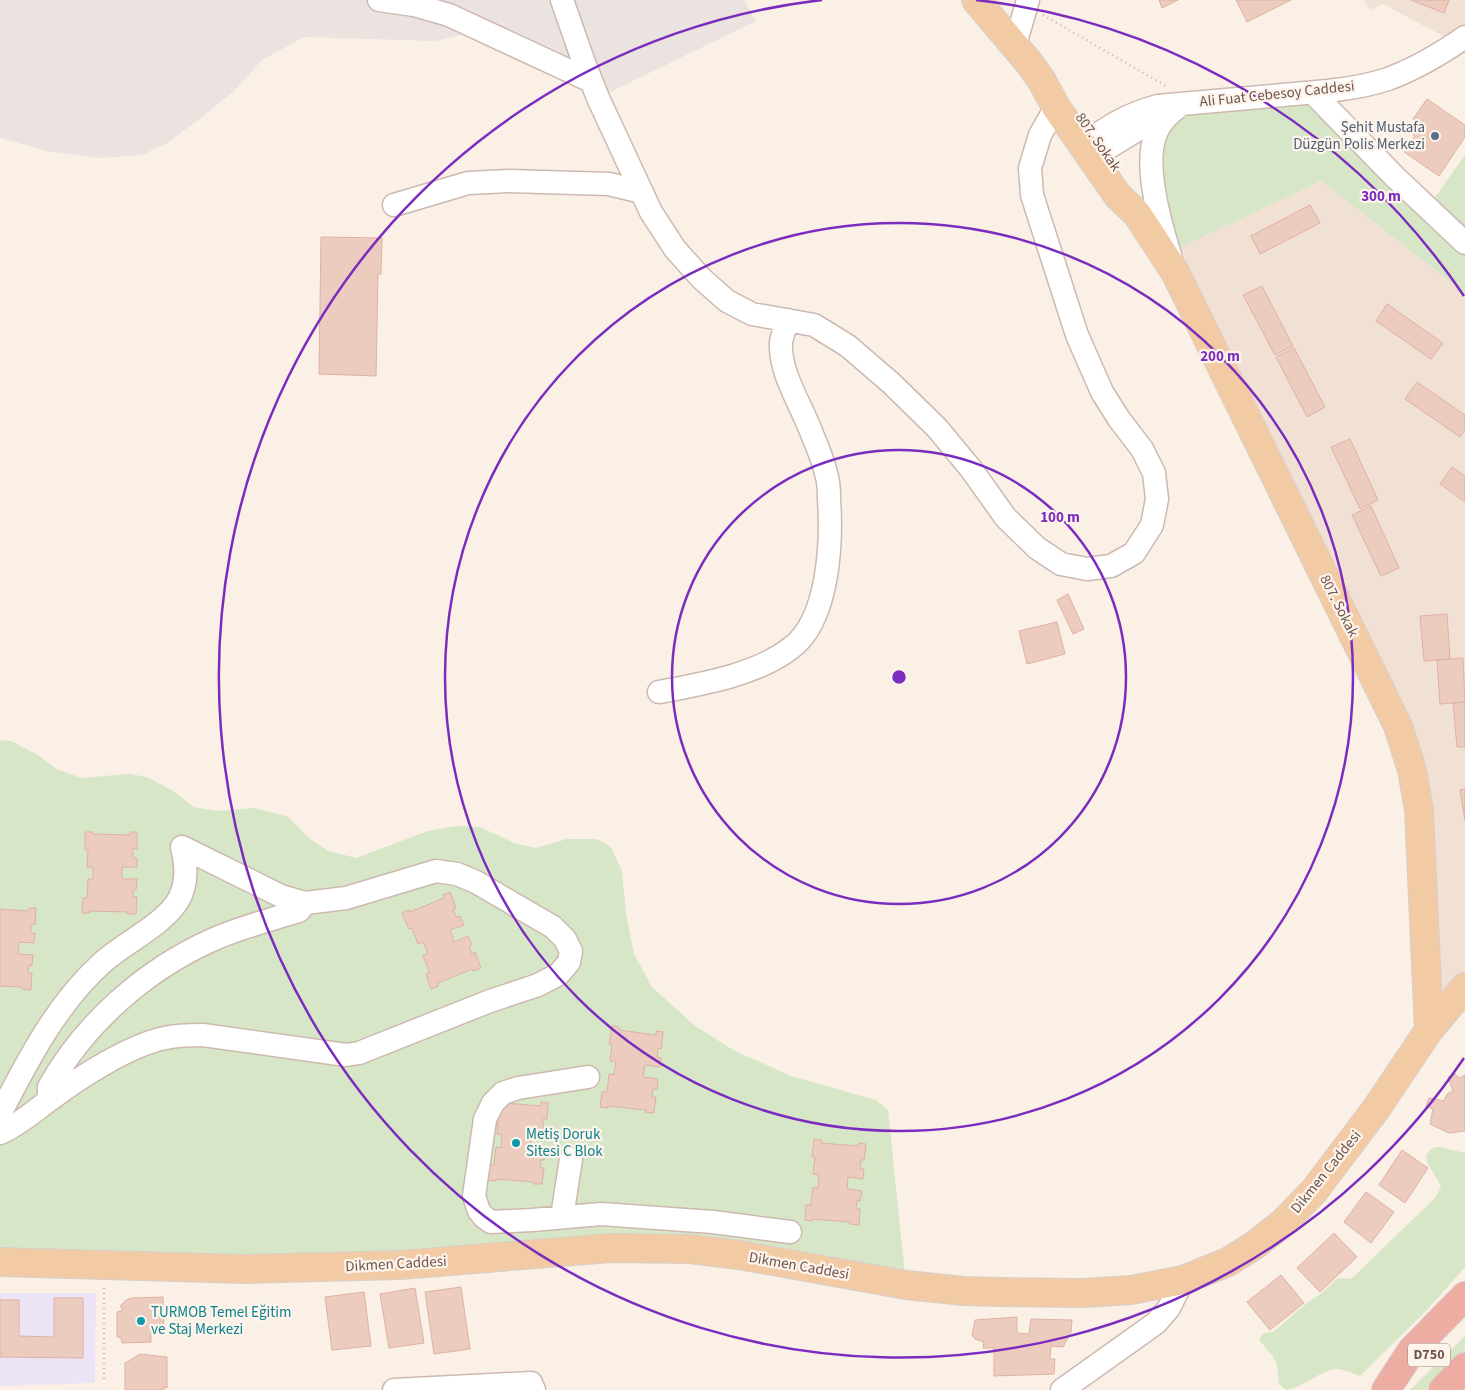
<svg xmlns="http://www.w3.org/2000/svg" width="1465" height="1390" font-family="'Source Sans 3',sans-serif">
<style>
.residential{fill:#f1e1d5}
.industrial{fill:#eae3e0}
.education{fill:#ede3f6}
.green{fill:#d7e6c6}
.building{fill:#edccc0;stroke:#deb1a3}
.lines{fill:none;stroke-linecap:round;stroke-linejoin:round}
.minor-casing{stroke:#cdb9b0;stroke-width:25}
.major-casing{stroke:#d7cfcd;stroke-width:30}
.highway-casing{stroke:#d7cfcd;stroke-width:30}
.path{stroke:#d1b0a4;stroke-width:2.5;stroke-dasharray:1 4;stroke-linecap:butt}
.minor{stroke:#fff;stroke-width:22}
.major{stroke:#f2cba5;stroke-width:28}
.highway{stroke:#eeada3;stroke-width:28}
.ring{fill:none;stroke:#7b2cbf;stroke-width:2.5}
.service-dot{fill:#5c6f8a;stroke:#fdf4ec;stroke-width:2}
.culture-dot{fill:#0f9aa8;stroke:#fdf4ec;stroke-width:2}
.labels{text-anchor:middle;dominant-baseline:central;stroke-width:4.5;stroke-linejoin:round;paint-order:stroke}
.shield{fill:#fdf4ec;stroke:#9b857d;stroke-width:1}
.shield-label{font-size:14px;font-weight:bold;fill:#71554d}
.street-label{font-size:15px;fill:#71554d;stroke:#fdf4ec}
.service-label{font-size:15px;fill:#4e5e75;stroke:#fdf4ec;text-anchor:end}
.culture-label{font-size:15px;fill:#0d838f;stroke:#fdf4ec;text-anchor:start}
.centre{fill:#7b2cbf;stroke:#fdf4ec;stroke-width:2.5}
.ring-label{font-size:15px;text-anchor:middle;font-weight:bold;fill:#7b2cbf;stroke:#fdf4ec;stroke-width:4.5;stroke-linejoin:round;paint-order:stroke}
</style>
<rect width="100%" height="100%" fill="#faf0e6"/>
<!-- residential -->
<path class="residential" d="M 1364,0 L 1465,0 L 1465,37 L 1456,43 L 1383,4 L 1370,10 Z
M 1321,181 L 1465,293 L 1465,987 L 1429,1030 L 1412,770 L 1169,253 Z"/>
<!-- industrial -->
<path class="industrial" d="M 0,0 L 744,0 L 756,21 L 598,98 L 464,34 L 435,41 L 304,37 L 262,60 L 234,91 L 202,117 L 167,143 L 142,155 L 100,158 L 51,152 L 0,138 Z"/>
<!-- education -->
<path class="education" d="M 0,1293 L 96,1293 L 95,1383 L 0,1386 Z"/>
<!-- green -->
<path class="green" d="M 1313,93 L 1428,207 L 1465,155 L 1465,293 L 1321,181 L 1169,253 L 1152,164 L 1182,104 Z
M 0,740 L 11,741 L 36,754 L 57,769 L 81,778 L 129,774 L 147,777 L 173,791 L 194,807 L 216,811 L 254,808 L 287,816 L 309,838 L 328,851 L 356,858 L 428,831 L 457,826 L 480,827 L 514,843 L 536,848 L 567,839 L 597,839 L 611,847 L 622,871 L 626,913 L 634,954 L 652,987 L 694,1025 L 733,1050 L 791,1076 L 876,1100 L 888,1110 L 906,1285 L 739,1255 L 0,1262 Z
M 1439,1147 L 1465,1153 L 1465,1267 L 1426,1311 L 1360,1376 C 1354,1374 1344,1369 1337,1369 C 1321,1370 1304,1387 1286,1390 L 1279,1384 L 1277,1365 L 1272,1355 L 1259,1340 L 1262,1334 L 1273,1332 L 1306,1304 L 1322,1293 L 1338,1278 L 1351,1279 L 1435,1198 L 1441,1186 L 1427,1162 L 1426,1155 L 1432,1148 Z
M 1465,1336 L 1465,1350 L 1426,1390 L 1410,1390 Z"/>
<!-- building -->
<path class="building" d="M 1159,0 L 1178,0 L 1162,8 Z
M 1236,0 L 1291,0 L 1247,22 Z
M 1411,0 L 1449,0 L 1444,13 Z
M 1427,99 L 1465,125 L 1465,137 L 1439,176 L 1404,152 L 1415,136 L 1411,133 L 1418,122 L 1413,119 Z
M 1310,205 L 1320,223 L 1260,254 L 1251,236 Z
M 321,237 L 382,238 L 381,274 L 378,274 L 376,376 L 319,374 Z
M 1262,286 L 1293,346 L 1275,355 L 1243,295 Z
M 1387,304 L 1443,343 L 1431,359 L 1376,321 Z
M 1294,348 L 1325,407 L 1307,417 L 1276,357 Z
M 1417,382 L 1465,415 L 1465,430 L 1460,437 L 1405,399 Z
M 1350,439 L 1378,500 L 1360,509 L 1331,447 Z
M 1452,467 L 1465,476 L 1465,502 L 1440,484 Z
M 1371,506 L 1399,568 L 1381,576 L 1352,515 Z
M 1068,594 L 1084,629 L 1073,634 L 1057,600 Z
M 1447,614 L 1450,659 L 1424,661 L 1420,616 Z
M 1057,622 L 1065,654 L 1027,664 L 1019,631 Z
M 1463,658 L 1465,702 L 1440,704 L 1437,660 Z
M 1465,702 L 1465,747 L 1457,747 L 1453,703 Z
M 1465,789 L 1465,821 L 1460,790 Z
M 85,832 L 93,832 L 93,834 L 130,835 L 130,832 L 137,832 L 137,849 L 133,848 L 133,858 L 137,858 L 137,867 L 122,867 L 122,879 L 137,879 L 136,890 L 133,890 L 133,897 L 137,897 L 136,914 L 127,914 L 128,912 L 90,911 L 90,913 L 82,913 L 83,898 L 87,898 L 88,879 L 93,879 L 93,867 L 87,867 L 88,850 L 85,850 Z
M 450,892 L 456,908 L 453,909 L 456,917 L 460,916 L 464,925 L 450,930 L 454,942 L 468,936 L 472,945 L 469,947 L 472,954 L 475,952 L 481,968 L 473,971 L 472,969 L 438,983 L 438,986 L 431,989 L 426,974 L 430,973 L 423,956 L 428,953 L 423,942 L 418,944 L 412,928 L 409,929 L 402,913 L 409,910 L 410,912 L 444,898 L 443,895 Z
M 29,908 L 36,908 L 35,925 L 31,924 L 31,933 L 35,934 L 34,943 L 19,942 L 18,954 L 33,955 L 32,966 L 29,965 L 28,973 L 32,973 L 31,990 L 22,989 L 22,987 L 0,986 L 0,909 L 28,911 Z
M 612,1026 L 619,1027 L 619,1030 L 656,1035 L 656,1031 L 663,1032 L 661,1049 L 658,1048 L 657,1057 L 661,1058 L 660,1067 L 645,1065 L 643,1077 L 658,1079 L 657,1089 L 653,1089 L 652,1097 L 656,1097 L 654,1113 L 645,1112 L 646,1110 L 608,1106 L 608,1108 L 600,1107 L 602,1092 L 607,1092 L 609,1074 L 614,1075 L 616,1062 L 610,1061 L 612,1045 L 609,1044 Z
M 1455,1074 L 1459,1078 L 1465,1075 L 1465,1131 L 1449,1133 L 1430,1124 L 1433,1109 L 1426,1106 L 1429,1098 L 1444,1101 L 1447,1094 L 1453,1091 L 1448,1077 Z
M 541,1102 L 548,1103 L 547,1119 L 543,1119 L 543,1128 L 547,1128 L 546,1138 L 531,1137 L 530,1149 L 545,1150 L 544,1160 L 541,1160 L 540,1168 L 544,1168 L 542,1184 L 533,1184 L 534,1182 L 496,1179 L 496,1181 L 488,1180 L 490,1165 L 494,1165 L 496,1147 L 501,1148 L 502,1135 L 497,1134 L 498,1117 L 504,1103 L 541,1106 Z
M 814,1139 L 822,1140 L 821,1143 L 858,1146 L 859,1143 L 866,1144 L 864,1160 L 861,1160 L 860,1169 L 864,1169 L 863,1179 L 848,1177 L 847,1189 L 862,1191 L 860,1201 L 857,1200 L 856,1208 L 860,1209 L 859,1225 L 850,1224 L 850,1222 L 812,1219 L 812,1221 L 805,1220 L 806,1205 L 811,1205 L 813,1187 L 818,1188 L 819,1175 L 813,1174 L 815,1157 L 812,1157 Z
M 1402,1150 L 1428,1168 L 1405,1203 L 1379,1185 Z
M 1366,1192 L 1394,1212 L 1371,1243 L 1344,1222 Z
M 1334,1233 L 1357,1257 L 1320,1292 L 1297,1268 Z
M 1281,1275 L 1304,1303 L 1270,1330 L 1247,1302 Z
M 461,1287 L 470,1349 L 434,1354 L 425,1292 Z
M 415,1288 L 424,1343 L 389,1348 L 380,1294 Z
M 364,1292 L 371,1346 L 332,1350 L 325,1297 Z
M 163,1297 L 164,1330 L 151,1332 L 151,1342 L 122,1343 L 121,1338 L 117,1337 L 117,1312 L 123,1310 L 120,1306 L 126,1300 L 132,1298 Z
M 54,1298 L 83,1298 L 83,1358 L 0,1357 L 0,1300 L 19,1300 L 19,1336 L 54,1337 Z
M 1017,1317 L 1017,1333 L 1029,1334 L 1031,1319 L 1072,1320 L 1071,1332 L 1063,1347 L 1051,1346 L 1050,1359 L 1055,1359 L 1054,1374 L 994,1376 L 994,1348 L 983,1348 L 984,1342 L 975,1339 L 972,1335 L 975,1320 Z
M 140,1354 L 167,1357 L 167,1388 L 164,1387 L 164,1390 L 125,1390 L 125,1363 Z"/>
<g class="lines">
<defs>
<path id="minor" d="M 379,0 L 414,5 L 449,15 L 591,81
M 562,0 L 583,60 L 598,98 L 651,212 L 675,249 L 701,278 L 727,301 L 752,314 L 814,325 L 848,346 L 891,383 L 937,428 L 971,469 L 1006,518 L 1037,548 L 1061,564 L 1087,569 L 1111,566 L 1134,553 L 1152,525 L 1157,499 L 1154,473 L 1142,449 L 1119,419 L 1102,392 L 1077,335 L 1032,195 L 1030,168 L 1040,135 L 1056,107
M 1015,45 L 1028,0
M 1313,93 L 1395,177 L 1465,243
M 1082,145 C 1108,127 1127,114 1158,106 C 1200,102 1241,99 1283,95 C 1318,92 1355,90 1388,79 C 1415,69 1442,53 1465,37
M 1091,158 L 1168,111
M 394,205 L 468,183 L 509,181 L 609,184 L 642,192
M 1170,255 C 1160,223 1144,168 1155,136 C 1160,121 1170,113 1182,104
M 659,692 C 702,684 756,675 791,648 C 829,620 832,542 829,499 C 829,492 829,484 827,477 C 824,463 818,448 812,434 C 802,406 779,373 781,342 C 782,335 786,327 788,320
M 588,1077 L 518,1088 L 503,1093 L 493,1103 L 485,1119 L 474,1196 L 479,1211 L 484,1217 L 491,1222 L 532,1220 L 601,1214 L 713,1222 L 790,1232
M 51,1098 L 49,1093 L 49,1087 C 85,1023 145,970 212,940 C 238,928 267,921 295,912 L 299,911 L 305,903
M 0,1114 C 28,1060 57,1003 103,962 C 124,943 165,924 179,899 C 188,882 186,864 182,847
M 0,1133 C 19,1125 34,1111 51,1099 C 80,1077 130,1045 165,1038 C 178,1035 191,1035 203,1035 L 346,1055 L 359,1053 L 490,1001 L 538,985 L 559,974 L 569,962 L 571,951 L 565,939 L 553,927 L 476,882 L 457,874 L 436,871 L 346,898 L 305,903 L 281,896 L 182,847
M 562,1217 L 571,1159
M 394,1390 L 531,1383 L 534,1390
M 1062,1390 L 1156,1323 L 1169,1308 L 1183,1280"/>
<path id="major" d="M 976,0 L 1030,64 L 1042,81 L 1056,107 L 1118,196 L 1137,214 L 1175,272 L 1398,726 L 1412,770 L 1419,810 L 1429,1030
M 0,1262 L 245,1269 L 321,1267 L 400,1265 L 610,1248 L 690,1249 L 739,1255 L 906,1285 L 964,1291 L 999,1292 L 1083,1293 L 1131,1290 L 1183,1280 L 1228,1262 L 1255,1245 L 1284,1222 L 1314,1191 L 1376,1109 L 1429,1030 L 1465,987"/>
<path id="highway" d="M 1386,1390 L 1412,1350 L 1465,1296
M 1443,1390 L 1465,1367"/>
</defs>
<!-- minor casing -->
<use href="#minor" class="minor-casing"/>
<!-- major casing -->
<use href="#major" class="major-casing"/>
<!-- highway casing -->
<use href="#highway" class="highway-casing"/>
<!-- path -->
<path class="path" d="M 1043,15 L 1166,86
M 104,1379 L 104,1285"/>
<!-- minor -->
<use href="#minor" class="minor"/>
<!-- major -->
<use href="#major" class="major"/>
<!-- highway -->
<use href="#highway" class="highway"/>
</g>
<!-- distance rings -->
<g class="ring">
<circle cx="899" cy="677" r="227"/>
<circle cx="899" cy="677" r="454"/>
<path d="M1464 1058A681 681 0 1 1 822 0M976 0A681 681 0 0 1 1464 296"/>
</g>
<!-- markers -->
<circle class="service-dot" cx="1435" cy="136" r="5"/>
<g class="culture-dot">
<circle cx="516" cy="1143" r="5"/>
<circle cx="141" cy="1321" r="5"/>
</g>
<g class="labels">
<!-- shield labels -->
<rect class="shield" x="1408" y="1343.5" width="42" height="23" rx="4"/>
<g class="shield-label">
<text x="1429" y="1355">D750</text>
</g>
<!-- street labels -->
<g class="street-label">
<text transform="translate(1277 94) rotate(-6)">Ali Fuat Cebesoy Caddesi</text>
<text transform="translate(1098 142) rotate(55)">807. Sokak</text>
<text transform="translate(1339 606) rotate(63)">807. Sokak</text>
<text transform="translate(1326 1172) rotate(-51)">Dikmen Caddesi</text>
<text transform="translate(396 1264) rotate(-3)">Dikmen Caddesi</text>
<text transform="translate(799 1266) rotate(10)">Dikmen Caddesi</text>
</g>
<!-- service labels -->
<g class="service-label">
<text x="1425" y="127">Şehit Mustafa<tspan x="1425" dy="17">Düzgün Polis Merkezi</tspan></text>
</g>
<!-- culture labels -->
<g class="culture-label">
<text x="526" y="1134">Metiş Doruk<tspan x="526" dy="17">Sitesi C Blok</tspan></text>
<text x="151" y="1312">TURMOB Temel Eğitim<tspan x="151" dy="17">ve Staj Merkezi</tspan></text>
</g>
</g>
<circle cx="899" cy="677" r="8" class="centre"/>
<g class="ring-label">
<text x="1381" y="201">300 m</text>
<text x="1220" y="361">200 m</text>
<text x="1060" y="522">100 m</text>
</g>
</svg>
